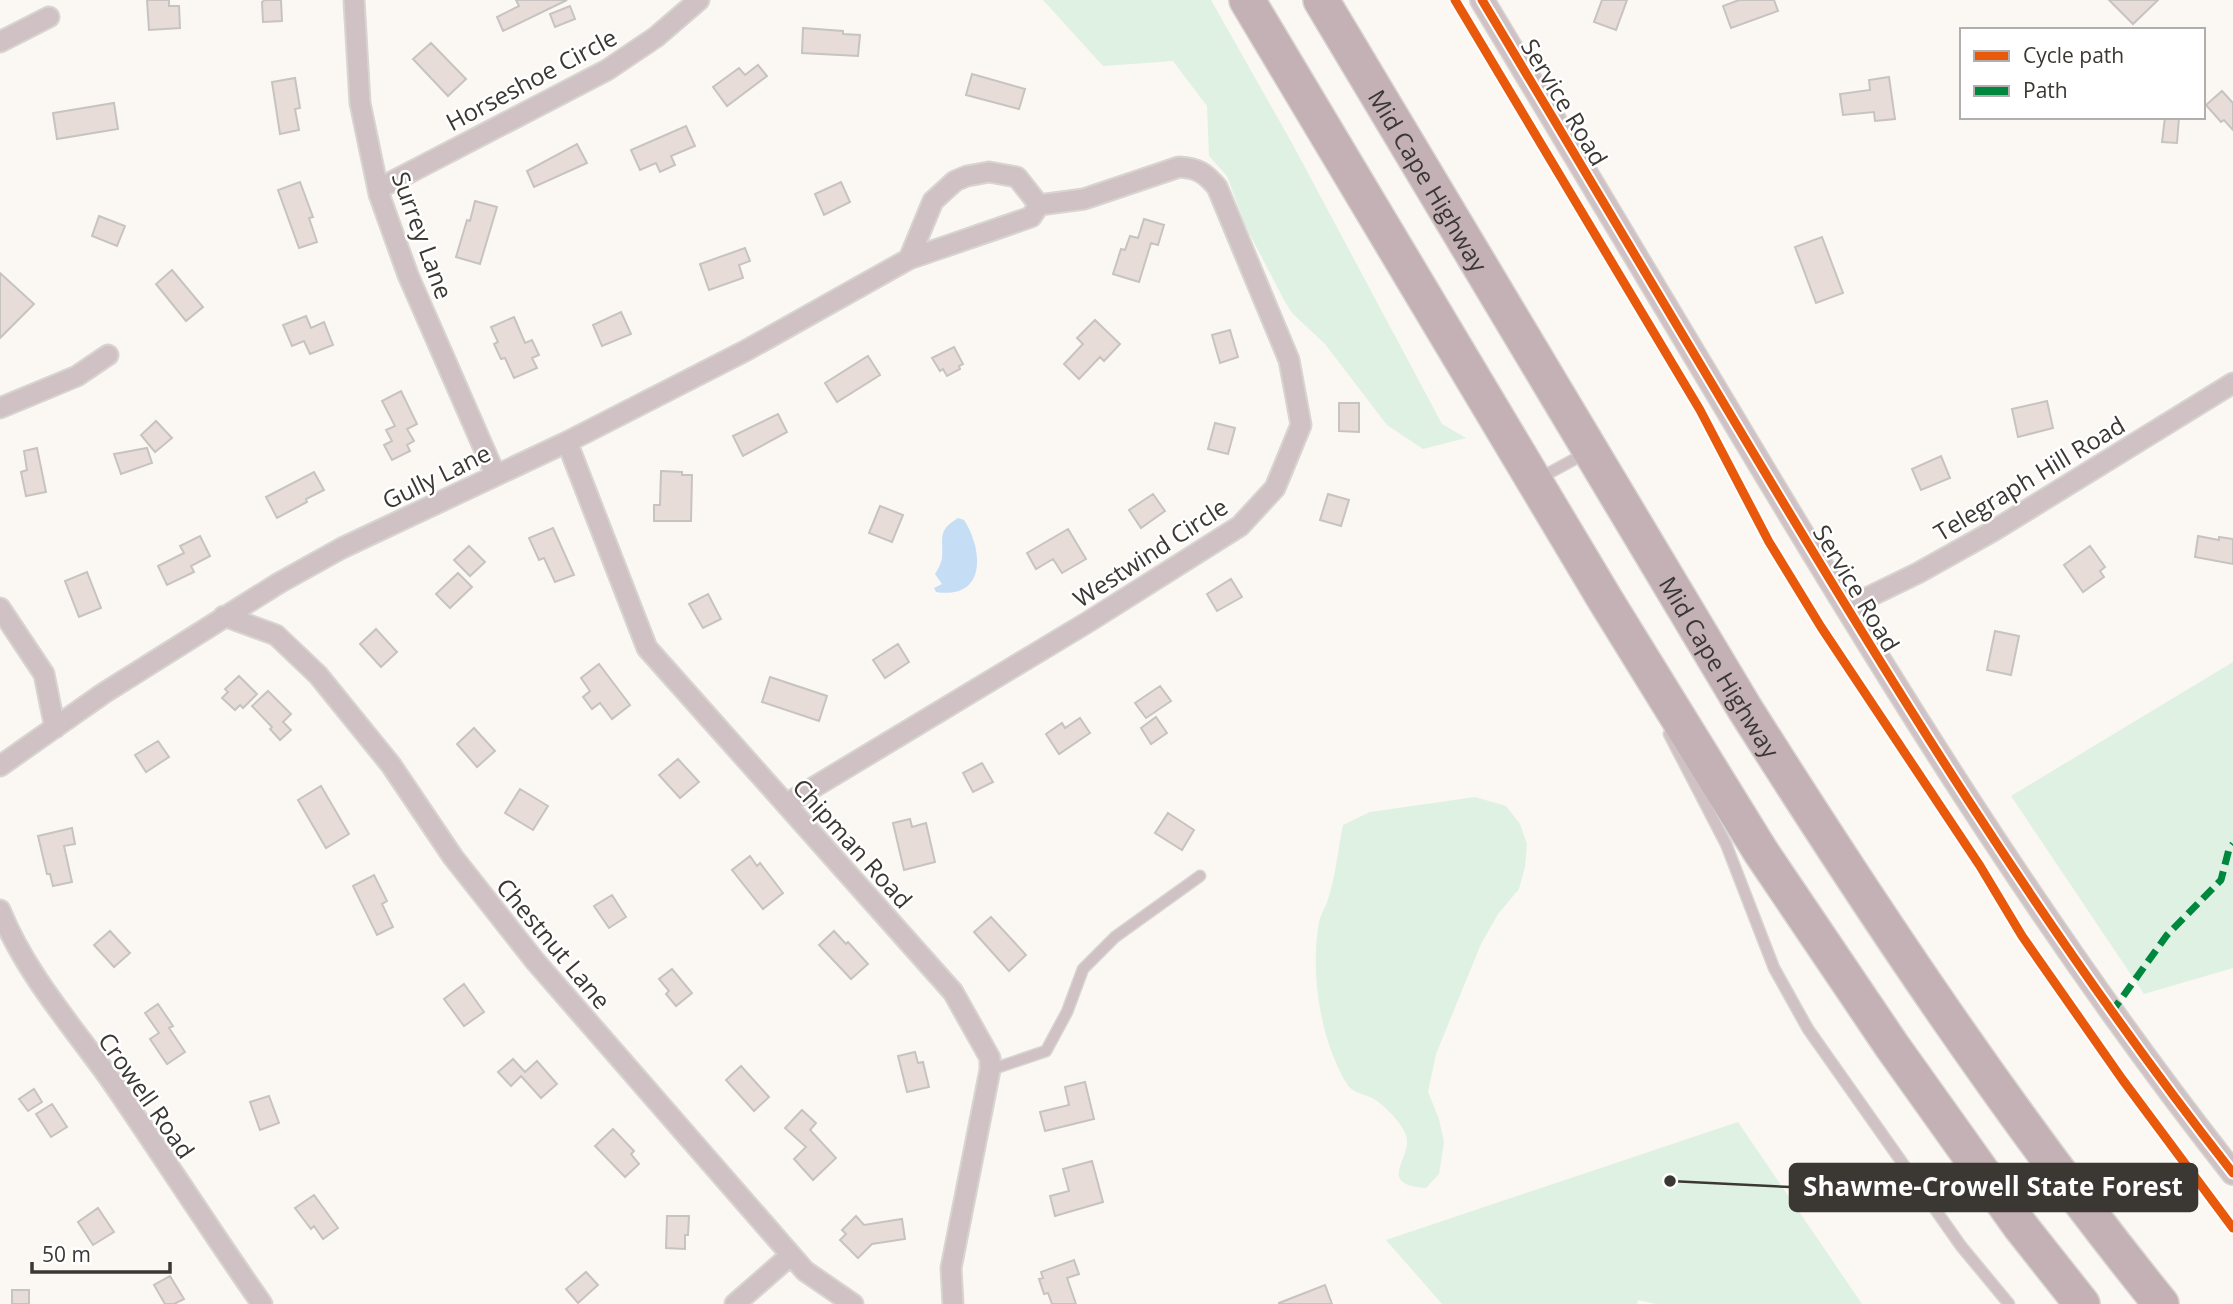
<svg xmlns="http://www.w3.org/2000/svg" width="2233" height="1304" font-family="'Open Sans',sans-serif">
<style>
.green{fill:#dff1e3}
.water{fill:#c5def6}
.building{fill:#e7dcd8;stroke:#c7c3c0;stroke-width:2}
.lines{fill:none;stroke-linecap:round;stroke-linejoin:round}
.service-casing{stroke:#d8d5d1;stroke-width:13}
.minor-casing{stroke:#d8d5d1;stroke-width:23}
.tertiary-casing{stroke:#d8d5d1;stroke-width:26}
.motorway-casing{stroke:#d8d5d1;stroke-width:38}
.service{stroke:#cfc1c4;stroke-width:10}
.minor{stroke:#cfc1c4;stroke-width:19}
.tertiary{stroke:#cfc1c4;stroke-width:23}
.motorway{stroke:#c4b1b6;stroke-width:35}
.quiet{stroke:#00873e;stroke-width:7;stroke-dasharray:14 7;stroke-linecap:butt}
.cycleway-casing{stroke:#fff;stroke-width:13}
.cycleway{stroke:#e8590c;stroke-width:9}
.labels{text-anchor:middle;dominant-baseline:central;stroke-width:5;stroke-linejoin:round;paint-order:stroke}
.street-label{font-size:24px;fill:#3b3834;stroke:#fff}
.leader{fill:none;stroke:#3b3834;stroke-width:2.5}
.callout-dot{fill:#3b3834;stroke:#fff;stroke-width:2.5}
.callout{fill:#3b3834;stroke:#3b3834;stroke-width:2.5}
.callout-label{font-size:26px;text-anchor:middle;font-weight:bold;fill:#fff}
</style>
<rect width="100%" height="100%" fill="#fbf7f2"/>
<!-- green -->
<path class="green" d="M 1043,0 L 1211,0 L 1293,145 L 1442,424 L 1466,438 L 1423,449 L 1387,425 L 1325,344 L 1292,313 L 1284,300 L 1245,225 L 1227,176 L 1209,156 L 1207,106 L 1173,61 L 1103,66 Z
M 2233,662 L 2233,968 L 2144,994 L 2011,796 Z
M 1475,797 L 1506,806 L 1520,824 L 1527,844 L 1525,867 L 1519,889 L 1498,914 L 1481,944 L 1436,1054 L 1428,1092 L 1439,1119 L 1444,1142 L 1439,1174 L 1426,1188 C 1374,1184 1414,1158 1406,1135 C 1401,1122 1385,1106 1374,1099 C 1365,1094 1352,1093 1347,1084 C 1320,1040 1310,973 1319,923 C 1320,915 1326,907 1328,899 C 1336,875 1338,849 1343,825 L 1370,812 Z
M 1738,1122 L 1862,1304 L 1656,1304 L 1638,1300 L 1637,1304 L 1442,1304 L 1386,1240 Z"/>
<!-- water -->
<path class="water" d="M 958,518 L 964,520 C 984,551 986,600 936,592 L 934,588 L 942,584 L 935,574 C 938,569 941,564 942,558 C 944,539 936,531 958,518 Z"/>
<!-- building -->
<path class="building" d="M 147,0 L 169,0 L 169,6 L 179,6 L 180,28 L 149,30 Z
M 265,0 L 281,0 L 282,21 L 263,22 L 262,2 Z
M 516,0 L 567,0 L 503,31 L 497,17 L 519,6 Z
M 1602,0 L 1627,0 L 1616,30 L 1594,22 Z
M 1739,0 L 1774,0 L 1778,11 L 1731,28 L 1723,6 Z
M 2109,0 L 2158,0 L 2133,24 Z
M 570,6 L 575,19 L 555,27 L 550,14 Z
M 803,28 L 843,31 L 843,34 L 860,35 L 858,56 L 802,53 Z
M 431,43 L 466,79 L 448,96 L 413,59 Z
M 758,65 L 767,76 L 727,106 L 713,87 L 739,68 L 745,75 Z
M 972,74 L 1025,89 L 1019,109 L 966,95 Z
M 1889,77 L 1895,119 L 1875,121 L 1874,112 L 1843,115 L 1840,94 L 1870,90 L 1869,80 Z
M 295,78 L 300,108 L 295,109 L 299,130 L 280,134 L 272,82 Z
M 2222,91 L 2233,103 L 2233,130 L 2224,120 L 2221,122 L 2206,105 Z
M 114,103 L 118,129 L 57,139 L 53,113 Z
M 2165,117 L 2179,117 L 2177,143 L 2162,142 Z
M 686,126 L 695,146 L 671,156 L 675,165 L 660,172 L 656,163 L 640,170 L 631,150 Z
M 577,144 L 587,163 L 534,187 L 527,171 Z
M 300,182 L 313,217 L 309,218 L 317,242 L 299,248 L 278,190 Z
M 841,182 L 850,202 L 824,215 L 815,194 Z
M 475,201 L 497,207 L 480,264 L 456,257 L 467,220 L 470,221 Z
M 99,216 L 125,226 L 117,246 L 92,236 Z
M 1144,219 L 1164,225 L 1158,245 L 1151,243 L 1139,282 L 1113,274 L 1121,249 L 1125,250 L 1130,236 L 1138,238 Z
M 1822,237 L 1843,293 L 1816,303 L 1795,247 Z
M 745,248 L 750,261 L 739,265 L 743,278 L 709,290 L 700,264 Z
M 172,270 L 203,307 L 186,321 L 156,284 Z
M 0,273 L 34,304 L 0,338 Z
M 621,312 L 631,334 L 602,346 L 593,325 Z
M 306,316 L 311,328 L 324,322 L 333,345 L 310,354 L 304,341 L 292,346 L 283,325 Z
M 514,317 L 525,343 L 532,340 L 539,355 L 532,358 L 537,368 L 514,378 L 505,358 L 501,359 L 494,344 L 498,342 L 491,327 Z
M 1095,320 L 1120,344 L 1104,361 L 1100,357 L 1079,379 L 1064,364 L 1083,344 L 1077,338 Z
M 1230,330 L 1238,357 L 1220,363 L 1212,335 Z
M 954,347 L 963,364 L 959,366 L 960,369 L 947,376 L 943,369 L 940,371 L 932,358 Z
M 868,356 L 880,375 L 837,402 L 825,383 Z
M 401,391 L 417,424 L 407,429 L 414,441 L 407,445 L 410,451 L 392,460 L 384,445 L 392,441 L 386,430 L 395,426 L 382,401 Z
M 2047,401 L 2053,428 L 2018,437 L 2012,409 Z
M 1339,403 L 1359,403 L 1359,432 L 1339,431 Z
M 778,414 L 787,432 L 743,456 L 733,436 Z
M 156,421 L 172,438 L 155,452 L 141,435 Z
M 1215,423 L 1235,428 L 1228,454 L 1208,449 Z
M 37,448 L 46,492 L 26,496 L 21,472 L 27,470 L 24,451 Z
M 147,448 L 152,463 L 121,474 L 114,454 Z
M 1941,456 L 1950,478 L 1921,490 L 1912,469 Z
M 661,471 L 682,472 L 682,475 L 692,475 L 691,521 L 654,521 L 654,505 L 660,505 Z
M 314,472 L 324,490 L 306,499 L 307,502 L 277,518 L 266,497 Z
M 1153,494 L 1165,511 L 1141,528 L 1129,510 Z
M 1328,494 L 1349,500 L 1341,526 L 1320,520 Z
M 880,506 L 903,515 L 892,542 L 869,533 Z
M 553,528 L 574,575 L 555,582 L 544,558 L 539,560 L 529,538 Z
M 1068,529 L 1086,559 L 1062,573 L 1053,559 L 1036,569 L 1027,553 Z
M 200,536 L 210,556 L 191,566 L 194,572 L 167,585 L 158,566 L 184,553 L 180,546 Z
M 2198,536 L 2219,540 L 2219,537 L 2233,539 L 2233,564 L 2195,557 Z
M 469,546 L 485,562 L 470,576 L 454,560 Z
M 2090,546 L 2105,567 L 2100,571 L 2104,577 L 2083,592 L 2064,565 Z
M 87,572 L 101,608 L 79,617 L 65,581 Z
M 458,573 L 472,587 L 450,608 L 436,594 Z
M 1231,579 L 1242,597 L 1217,611 L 1207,594 Z
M 708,594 L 721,619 L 703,628 L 689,604 Z
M 376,629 L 397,652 L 381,667 L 360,644 Z
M 1995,631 L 2019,636 L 2011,675 L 1987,670 Z
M 898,644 L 909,662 L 885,678 L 873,660 Z
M 599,664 L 630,705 L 612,719 L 600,703 L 592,709 L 583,697 L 590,691 L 581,678 Z
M 239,676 L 257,694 L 243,708 L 240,705 L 235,710 L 222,698 L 228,692 L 225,689 Z
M 770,677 L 827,696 L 819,721 L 762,702 Z
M 1160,686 L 1171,701 L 1146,718 L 1135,703 Z
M 268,691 L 291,714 L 283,722 L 291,730 L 280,740 L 270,729 L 272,727 L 252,706 Z
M 1156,717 L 1167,733 L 1151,744 L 1141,728 Z
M 1080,718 L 1090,733 L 1059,754 L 1046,734 L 1062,723 L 1065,728 Z
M 474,728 L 495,751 L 477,767 L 457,744 Z
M 158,741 L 169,757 L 146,772 L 135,755 Z
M 678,759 L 699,782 L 680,798 L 659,775 Z
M 982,763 L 993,782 L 973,792 L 963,773 Z
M 321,786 L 349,834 L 326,848 L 298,800 Z
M 520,789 L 548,806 L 533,830 L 505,813 Z
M 1168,813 L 1194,830 L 1182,850 L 1155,833 Z
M 910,819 L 912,827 L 926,823 L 935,862 L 904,870 L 893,823 Z
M 72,828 L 75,844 L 64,846 L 72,882 L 53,886 L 50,874 L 47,874 L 38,836 Z
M 750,856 L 757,866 L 760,863 L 783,893 L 763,909 L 732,870 Z
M 374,875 L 387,901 L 382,904 L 393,927 L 377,935 L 353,886 Z
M 612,895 L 626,917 L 609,928 L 594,906 Z
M 991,917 L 1026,955 L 1009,971 L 974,932 Z
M 110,931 L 130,953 L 114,967 L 94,945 Z
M 834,931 L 846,944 L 848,942 L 868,964 L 851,979 L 819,945 Z
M 672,969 L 692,993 L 676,1006 L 666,994 L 669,991 L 659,979 Z
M 464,984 L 484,1012 L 464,1026 L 444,999 Z
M 158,1004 L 173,1026 L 169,1028 L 185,1052 L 167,1064 L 150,1039 L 159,1033 L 145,1013 Z
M 915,1052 L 918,1063 L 923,1062 L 929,1087 L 907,1092 L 898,1056 Z
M 513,1059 L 525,1072 L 537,1061 L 557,1084 L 541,1098 L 521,1076 L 511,1086 L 498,1072 Z
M 741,1066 L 769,1097 L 754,1111 L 726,1080 Z
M 1085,1082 L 1094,1119 L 1045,1131 L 1040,1112 L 1069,1105 L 1065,1087 Z
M 34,1089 L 42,1102 L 28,1111 L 19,1099 Z
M 269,1096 L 279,1123 L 260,1130 L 250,1102 Z
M 52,1104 L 67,1127 L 51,1137 L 36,1114 Z
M 802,1110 L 816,1123 L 810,1130 L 836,1158 L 813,1180 L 794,1159 L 806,1147 L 785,1128 Z
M 613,1129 L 634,1151 L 631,1154 L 639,1164 L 625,1177 L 595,1146 Z
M 1092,1161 L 1103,1202 L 1055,1216 L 1050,1196 L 1069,1191 L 1063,1169 Z
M 314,1195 L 338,1228 L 323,1239 L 314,1226 L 311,1229 L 295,1208 Z
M 98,1208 L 114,1232 L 93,1245 L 78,1222 Z
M 667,1216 L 689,1216 L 688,1235 L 685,1235 L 685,1249 L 666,1248 Z
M 856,1216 L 864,1225 L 902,1219 L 905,1239 L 872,1244 L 858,1258 L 840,1240 L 846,1234 L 842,1230 Z
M 1074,1260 L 1079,1274 L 1067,1278 L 1076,1304 L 1052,1304 L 1048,1293 L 1044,1294 L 1039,1279 L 1043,1278 L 1041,1272 Z
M 586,1272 L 598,1285 L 578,1303 L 566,1289 Z
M 170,1276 L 184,1299 L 174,1304 L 165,1304 L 154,1285 Z
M 1325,1285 L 1332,1304 L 1279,1304 L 1279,1303 Z
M 12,1290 L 29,1290 L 29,1304 L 12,1304 Z"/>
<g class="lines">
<defs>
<path id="service" d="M 1538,479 L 1586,453
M 1669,734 L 1726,844 L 1774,968 L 1808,1029 L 1961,1246 L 2009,1304
M 990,1070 L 1046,1051 L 1067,1012 L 1083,969 L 1115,937 L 1200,876"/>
<path id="minor" d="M 354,0 L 360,103 L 379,194 L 408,275 L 495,474
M 0,42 L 49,17
M 378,189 L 607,70 L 656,37 L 699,0
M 0,408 L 77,376 L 108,355
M 567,442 L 647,648 L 953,992 L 990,1058 L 990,1070 L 951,1268 L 953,1304
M 0,608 L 44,674 L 55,728
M 1846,608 L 1918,573 L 1993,531 L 2233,383
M 224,616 L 276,635 L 318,675 L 391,765 L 453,857 L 535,961 L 805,1271 L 853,1304
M 0,766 L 104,693 L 279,583 L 342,548 L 567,442 L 745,351 L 909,259 L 933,201 L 955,181 L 967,176 L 989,172 L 1017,177 L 1039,205 L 1031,217 L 909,259
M 786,804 L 1088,622 L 1240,526 L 1275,488 L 1301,425 L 1289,360 L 1217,187 C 1205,173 1198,168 1179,167 L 1084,199 L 1039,205
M 0,910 C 26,974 70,1023 110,1079 C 161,1153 210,1230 262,1304
M 735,1304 L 791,1255"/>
<path id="tertiary" d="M 1482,0 C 1564,136 1645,272 1727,409 C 1884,672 2043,932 2233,1173"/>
<g id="motorway">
<path d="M 1247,0 L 1606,601 L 1761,852 L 1892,1046 L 2021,1227 L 2082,1304"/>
<path id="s1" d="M 1321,0 L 1745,709 C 1874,913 2009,1116 2161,1304"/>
</g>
</defs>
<!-- service casing -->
<use href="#service" class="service-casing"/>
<!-- minor casing -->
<use href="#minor" class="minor-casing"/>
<!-- tertiary casing -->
<use href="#tertiary" class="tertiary-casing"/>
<!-- motorway casing -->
<use href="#motorway" class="motorway-casing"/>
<!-- service -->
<use href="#service" class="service"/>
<!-- minor -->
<use href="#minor" class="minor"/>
<!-- tertiary -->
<use href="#tertiary" class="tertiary"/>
<!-- motorway -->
<use href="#motorway" class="motorway"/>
<!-- quiet -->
<path class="quiet" d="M 2111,1013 L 2167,935 L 2221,880 L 2229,849 L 2233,844"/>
<defs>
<path id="cycleway" d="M 1455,0 L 1700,410 L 1769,542 L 1821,627 L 1980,866 L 2022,936 L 2122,1079 L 2233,1228
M 1482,0 C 1564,136 1645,272 1727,409 C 1884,672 2043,932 2233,1173"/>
</defs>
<!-- cycleway casing -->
<use href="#cycleway" class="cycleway-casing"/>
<!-- cycleway -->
<use href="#cycleway" class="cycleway"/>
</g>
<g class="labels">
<!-- street labels -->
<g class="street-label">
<text transform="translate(531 79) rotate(-28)">Horseshoe Circle</text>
<text transform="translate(1565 102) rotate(59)">Service Road</text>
<text stroke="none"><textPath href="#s1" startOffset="210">Mid Cape Highway</textPath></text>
<text transform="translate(423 235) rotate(70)">Surrey Lane</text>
<text transform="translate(436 476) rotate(-26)">Gully Lane</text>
<text transform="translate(2029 478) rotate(-31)">Telegraph Hill Road</text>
<text transform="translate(1150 552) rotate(-33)">Westwind Circle</text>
<text transform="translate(1857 588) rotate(59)">Service Road</text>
<text stroke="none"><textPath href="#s1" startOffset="777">Mid Cape Highway</textPath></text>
<text transform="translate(853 843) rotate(48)">Chipman Road</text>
<text transform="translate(554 943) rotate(50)">Chestnut Lane</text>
<text transform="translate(147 1095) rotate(55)">Crowell Road</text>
</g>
</g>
<!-- callouts -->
<path class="leader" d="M1670 1181L1790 1187"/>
<circle class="callout-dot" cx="1670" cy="1181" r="7"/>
<rect class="callout" x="1790" y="1164" width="407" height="47" rx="7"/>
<g class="callout-label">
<text x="1993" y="1196">Shawme-Crowell State Forest</text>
</g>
<!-- legend -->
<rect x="1960" y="28" width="245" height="91" fill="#ffffff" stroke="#b1afae" stroke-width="2"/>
<rect x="1974" y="51" width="35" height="10" fill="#e8590c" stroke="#b1afae" stroke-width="2"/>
<text x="2023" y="63" font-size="21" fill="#3b3834">Cycle path</text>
<rect x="1974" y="86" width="35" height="10" fill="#00873e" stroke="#b1afae" stroke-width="2"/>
<text x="2023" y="98" font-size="21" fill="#3b3834">Path</text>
<!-- scale -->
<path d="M32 1262v10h138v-10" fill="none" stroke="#3b3834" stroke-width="3.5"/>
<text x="42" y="1262" font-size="21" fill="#3b3834" stroke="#ffffff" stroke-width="5" paint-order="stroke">50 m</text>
</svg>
